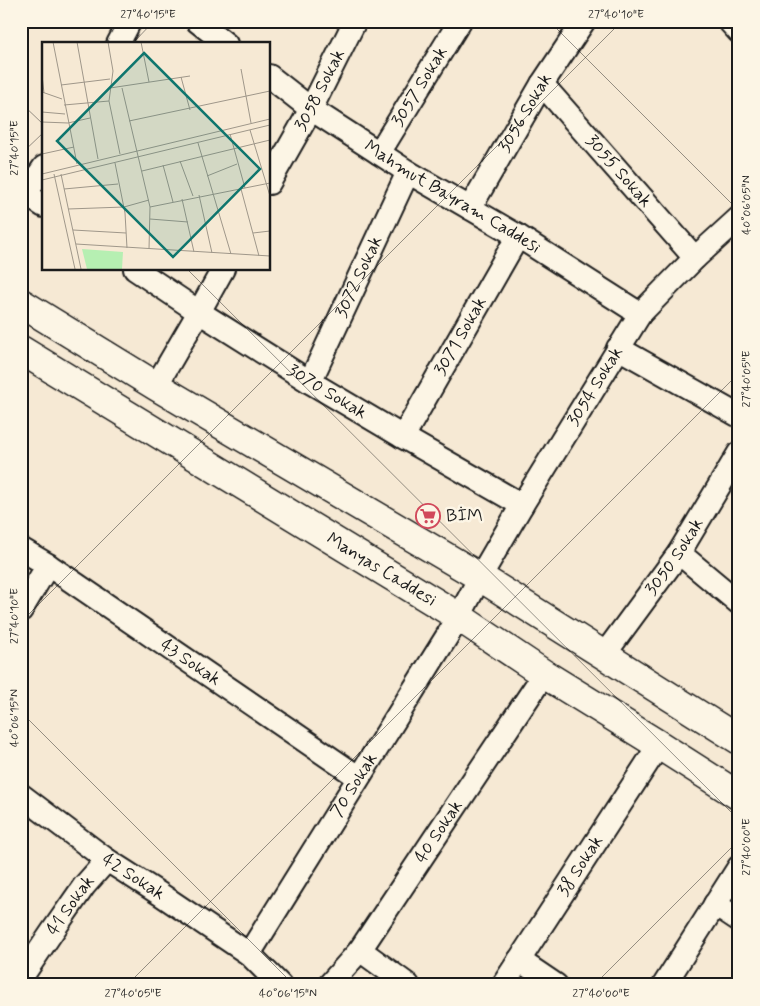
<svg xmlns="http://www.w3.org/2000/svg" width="760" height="1006" font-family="Mynerve,sans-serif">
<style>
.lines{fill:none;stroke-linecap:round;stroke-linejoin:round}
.street-casing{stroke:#1c1c1c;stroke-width:26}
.secondary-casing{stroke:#1c1c1c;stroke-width:31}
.street{stroke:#fcf5e5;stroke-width:22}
.secondary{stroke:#fcf5e5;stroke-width:28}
.ticks{fill:none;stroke:#1c1c1c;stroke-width:1;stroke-opacity:0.45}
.labels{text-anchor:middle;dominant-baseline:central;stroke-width:5;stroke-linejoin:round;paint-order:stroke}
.street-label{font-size:18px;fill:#1c1c1c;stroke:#fcf5e5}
.poi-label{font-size:18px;fill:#1c1c1c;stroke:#fcf5e5;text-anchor:start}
.inset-road{fill:none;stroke:#9f978a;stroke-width:1}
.view{fill:#0f766e;fill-opacity:0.15;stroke:#0f766e;stroke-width:2.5}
.inset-edge{fill:none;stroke:#1c1c1c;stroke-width:2.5}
.neatline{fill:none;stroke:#1c1c1c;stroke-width:2}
.ticks-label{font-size:12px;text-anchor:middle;fill:#1c1c1c}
</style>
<rect width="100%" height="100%" fill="#f6e9d4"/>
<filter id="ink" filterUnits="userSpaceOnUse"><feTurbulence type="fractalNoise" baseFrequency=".02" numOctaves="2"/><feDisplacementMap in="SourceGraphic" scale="10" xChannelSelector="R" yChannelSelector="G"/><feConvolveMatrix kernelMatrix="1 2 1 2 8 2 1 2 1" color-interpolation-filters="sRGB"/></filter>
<g filter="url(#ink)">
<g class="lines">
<defs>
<g id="street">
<path d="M 197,21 L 226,44"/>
<path d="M 729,21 L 739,32"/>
<path d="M 118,44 L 130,21"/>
<path id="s1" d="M 269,76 L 311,109 L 379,153 L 408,172 L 518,236 L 640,314"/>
<path id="s2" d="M 542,84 L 695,258"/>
<path id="s3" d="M 379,153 L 460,21"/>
<path id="s4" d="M 269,183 L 311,109 L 355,21"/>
<path d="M 21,191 L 44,206"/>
<path d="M 21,200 L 44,167"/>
<path id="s5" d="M 470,208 L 542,84 L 584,21"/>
<path id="s6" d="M 135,269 L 199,312 L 310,382 L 403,437 L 522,505"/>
<path d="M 618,348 L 739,416"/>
<path id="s7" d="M 310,382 L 408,172"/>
<path d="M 156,386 L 199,312 L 223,269"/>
<path id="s8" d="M 403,437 L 518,236"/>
<path id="s9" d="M 21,549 L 48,565 L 358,777"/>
<path d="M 679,553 L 739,603"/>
<path d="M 21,610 L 48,565"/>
<path id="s10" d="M 604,655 L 679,553 L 739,453"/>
<path id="s11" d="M 21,795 L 107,860 L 160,894 L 249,954 L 280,985"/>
<path d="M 715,904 L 739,920"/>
<path d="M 360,950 L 408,985"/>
<path id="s12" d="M 249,954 L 459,617 L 480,577 L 522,505 L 640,314 L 695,258 L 739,218"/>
<path d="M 519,960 L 556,985"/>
<path id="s13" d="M 21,978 L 52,932 L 84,886 L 107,860"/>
<path id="s14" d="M 329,985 L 360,950 L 544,674"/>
<path id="s15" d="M 503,985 L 659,745"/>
<path d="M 664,985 L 739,867"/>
</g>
<g id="secondary">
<path d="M 21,303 L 156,386 L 480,577 L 739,740"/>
<path id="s16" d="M 21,350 L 459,617 L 544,674 L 659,745 L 739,796"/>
</g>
</defs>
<!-- street casing -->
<use href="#street" class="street-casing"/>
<!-- secondary casing -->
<use href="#secondary" class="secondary-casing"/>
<!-- street -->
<use href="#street" class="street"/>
<!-- secondary -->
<use href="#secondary" class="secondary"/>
</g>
</g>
<!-- ticks -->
<path class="ticks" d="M 549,21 L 739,211M 132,44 L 154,21M 21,103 L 44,125M 21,154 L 44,132M 187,269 L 739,820M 21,622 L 622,21M 21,712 L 294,985M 127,985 L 739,373M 594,985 L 739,840"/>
<!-- icons -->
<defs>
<symbol id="supermarket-ring" viewBox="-11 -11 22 22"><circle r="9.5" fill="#fcf5e5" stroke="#d1495b" stroke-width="1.5"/><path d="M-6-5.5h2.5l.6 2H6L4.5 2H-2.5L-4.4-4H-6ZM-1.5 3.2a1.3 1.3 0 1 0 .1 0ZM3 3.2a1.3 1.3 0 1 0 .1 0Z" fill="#d1495b"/></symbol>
</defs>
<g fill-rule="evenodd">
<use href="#supermarket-ring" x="414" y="502" width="28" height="28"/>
</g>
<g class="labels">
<!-- street labels -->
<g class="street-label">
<text stroke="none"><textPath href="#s3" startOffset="78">3057 Sokak</textPath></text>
<text stroke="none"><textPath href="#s4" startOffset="106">3058 Sokak</textPath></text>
<text stroke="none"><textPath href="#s5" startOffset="110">3056 Sokak</textPath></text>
<text stroke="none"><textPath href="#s2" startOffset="116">3055 Sokak</textPath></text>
<text stroke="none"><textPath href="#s1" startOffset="220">Mahmut Bayram Caddesi</textPath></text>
<text stroke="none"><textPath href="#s7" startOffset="116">3072 Sokak</textPath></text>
<text stroke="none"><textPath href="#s8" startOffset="116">3071 Sokak</textPath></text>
<text stroke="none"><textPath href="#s12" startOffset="665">3054 Sokak</textPath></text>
<text stroke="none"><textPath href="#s6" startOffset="228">3070 Sokak</textPath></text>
<text stroke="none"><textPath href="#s10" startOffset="121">3050 Sokak</textPath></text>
<text stroke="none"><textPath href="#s16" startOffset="422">Manyas Caddesi</textPath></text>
<text stroke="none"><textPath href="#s9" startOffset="204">43 Sokak</textPath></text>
<text stroke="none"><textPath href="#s12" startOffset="199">70 Sokak</textPath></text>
<text stroke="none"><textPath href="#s14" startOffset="189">40 Sokak</textPath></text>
<text stroke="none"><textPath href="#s15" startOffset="142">38 Sokak</textPath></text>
<text stroke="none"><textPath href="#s11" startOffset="139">42 Sokak</textPath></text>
<text stroke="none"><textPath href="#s13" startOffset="88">41 Sokak</textPath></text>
</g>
<!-- poi labels -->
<g class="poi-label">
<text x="446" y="516">BİM</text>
</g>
</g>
<!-- overview -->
<g transform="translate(42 42)">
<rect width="228" height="228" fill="#f6e9d4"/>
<path d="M 40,207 L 81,210 L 80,227 L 45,227 Z" fill="#b6efb2"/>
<path class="inset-road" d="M 11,0 L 35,122M 35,0 L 56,117M 66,0 L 71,29 L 67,59 L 78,112M 99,0 L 107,40M 199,27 L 209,81M 0,33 L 2,51M 139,35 L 148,68M 19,43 L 68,37M 68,46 L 148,34M 80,46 L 108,165 L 107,207M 0,50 L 20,57M 22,63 L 67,59M 0,70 L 23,72M 87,79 L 228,49M 0,80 L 26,81 L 48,76M 208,88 L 228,154M 188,92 L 203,146M 156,101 L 189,212M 0,112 L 32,105M 138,119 L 151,154M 73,121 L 83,171 L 85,206M 121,123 L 131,160M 100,129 L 228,98M 0,132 L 228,77M 12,132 L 33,227M 19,132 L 39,227M 165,134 L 195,122M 0,138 L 228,83M 22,147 L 76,142M 199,147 L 217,214M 157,153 L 170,211M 140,157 L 152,210M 108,165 L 228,141M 26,167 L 82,165 L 107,158M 108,177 L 146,180M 31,188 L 84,191M 211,191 L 228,189M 34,202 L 228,214"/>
<path class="view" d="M 102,11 L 218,127 L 131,215 L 15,99 Z"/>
<rect width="228" height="228" class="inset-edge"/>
</g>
<!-- margin -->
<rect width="760" height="1006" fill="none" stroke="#fcf5e5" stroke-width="55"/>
<rect x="28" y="28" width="704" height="950" class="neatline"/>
<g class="ticks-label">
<text x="148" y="18">27°40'15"E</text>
<text x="616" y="18">27°40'10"E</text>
<text transform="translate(14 148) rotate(-90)" y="4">27°40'15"E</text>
<text transform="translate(746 205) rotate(-90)" y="4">40°06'05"N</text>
<text transform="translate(746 379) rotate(-90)" y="4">27°40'05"E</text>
<text transform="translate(14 616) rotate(-90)" y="4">27°40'10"E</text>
<text transform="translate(14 718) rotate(-90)" y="4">40°06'15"N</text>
<text transform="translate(746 847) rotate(-90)" y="4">27°40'00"E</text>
<text x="133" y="997">27°40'05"E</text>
<text x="288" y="997">40°06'15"N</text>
<text x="601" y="997">27°40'00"E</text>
</g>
</svg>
